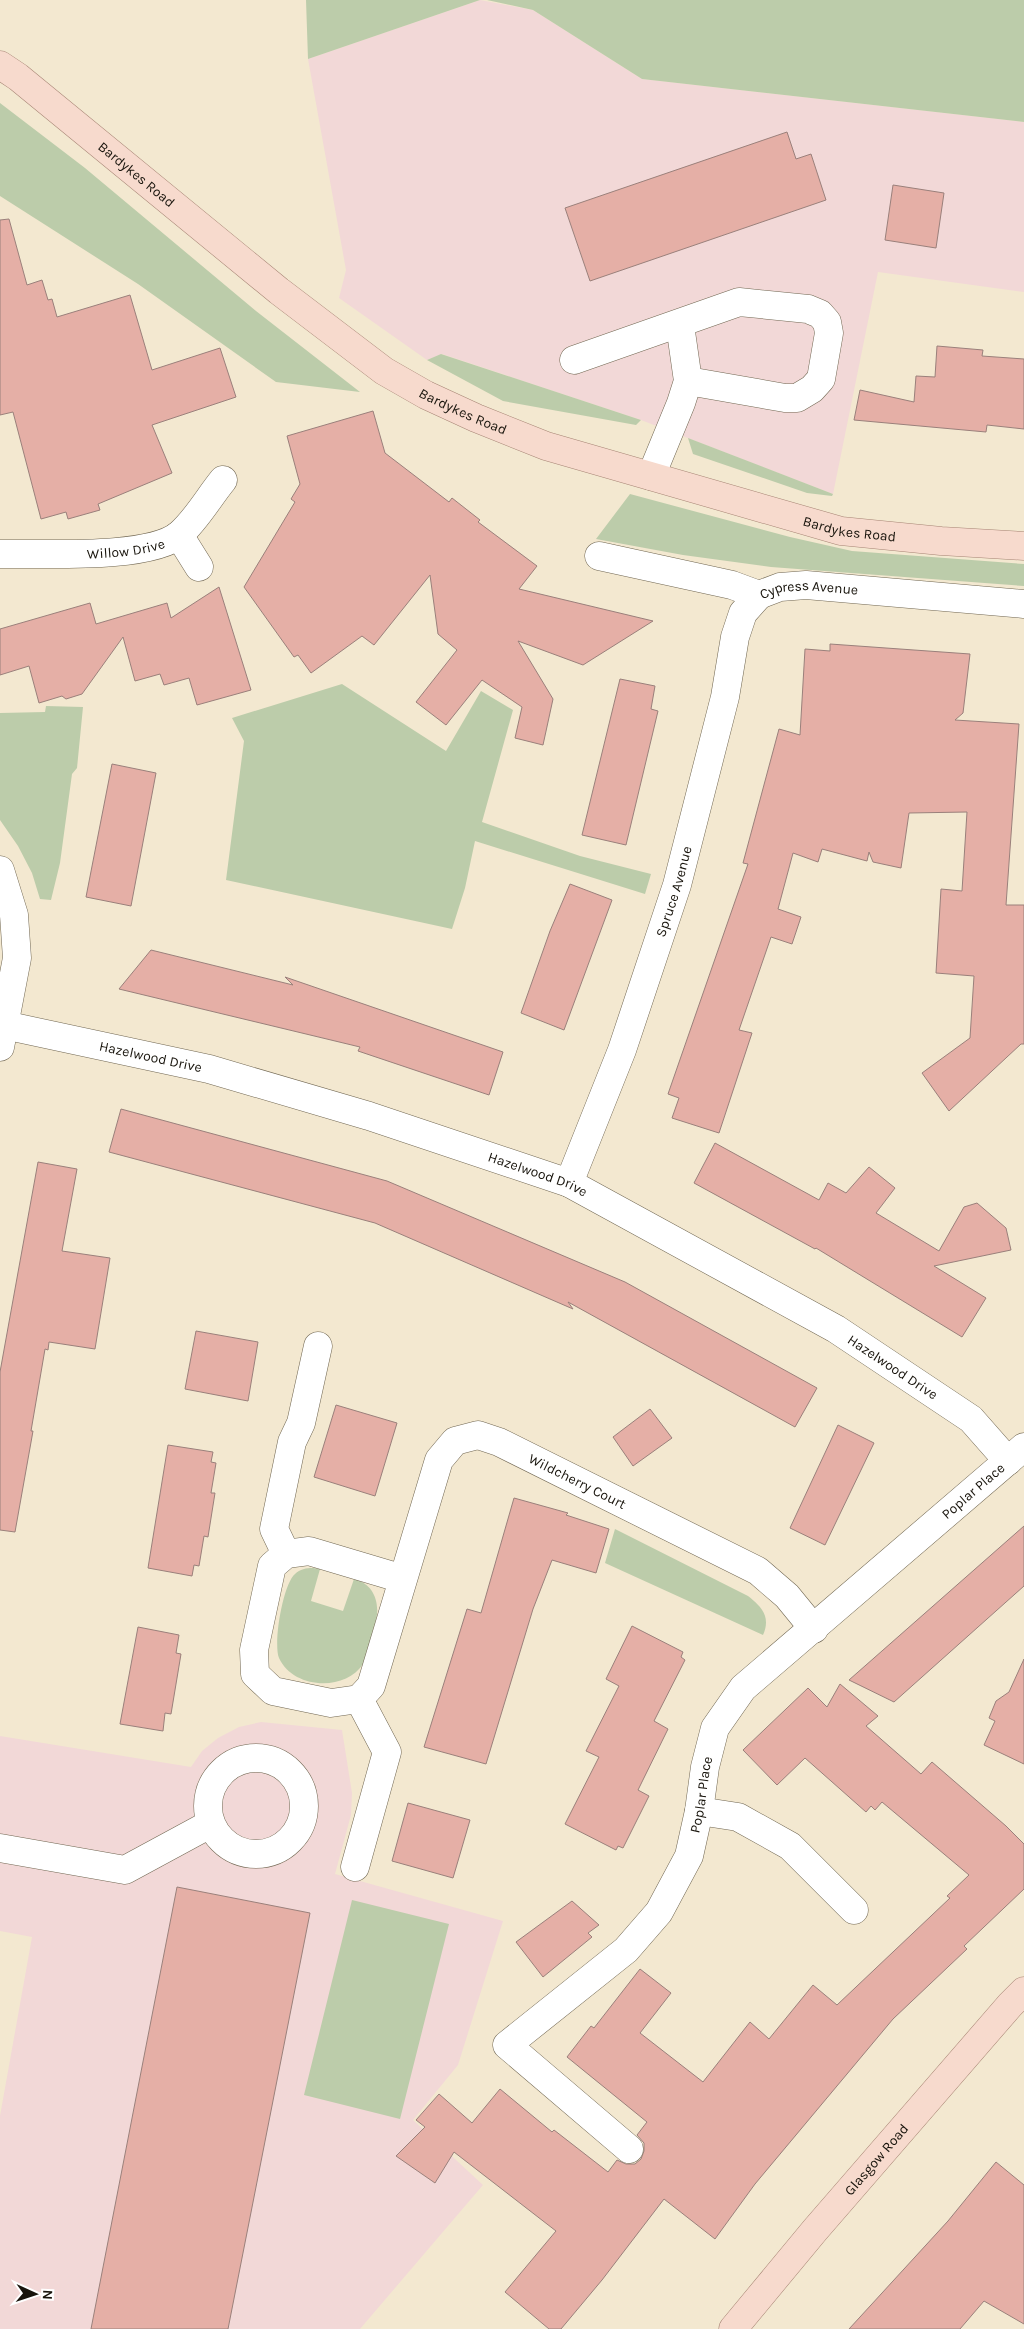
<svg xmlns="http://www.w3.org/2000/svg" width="1024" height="2329" font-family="Karla,sans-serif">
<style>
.education{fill:#f2d8d7}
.green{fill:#bcccaa}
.building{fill:#e5afa6;stroke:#9a807b}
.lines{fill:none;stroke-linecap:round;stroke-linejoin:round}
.minor-casing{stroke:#716752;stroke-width:29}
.major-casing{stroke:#a68474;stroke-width:29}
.minor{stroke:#fff;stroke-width:28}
.major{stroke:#f7dacd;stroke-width:28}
.labels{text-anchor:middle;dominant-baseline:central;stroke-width:4.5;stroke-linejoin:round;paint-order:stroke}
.street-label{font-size:14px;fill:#18140c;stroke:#fff}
</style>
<rect width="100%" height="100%" fill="#f3e8d0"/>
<!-- education -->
<path class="education" d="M 480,0 L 533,10 L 642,79 L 1024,122 L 1024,292 L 878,272 L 833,494 L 641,420 L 442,354 L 427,360 L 339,298 L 346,270 L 308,59 Z
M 261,1722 L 342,1730 L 352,1793 L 351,1815 L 335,1874 L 503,1921 L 458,2065 L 413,2120 L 483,2185 L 360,2329 L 0,2329 L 0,2116 L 32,1937 L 0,1931 L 0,1736 L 191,1767 L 202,1751 L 218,1738 L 239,1727 Z"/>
<!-- green -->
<path class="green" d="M 306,0 L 480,0 L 308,59 Z
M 487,0 L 1024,0 L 1024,122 L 642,79 L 533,10 Z
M 0,103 L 85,168 L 256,311 L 360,392 L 276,382 L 138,284 L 0,196 Z
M 441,354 L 641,420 L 636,425 L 503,401 L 427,360 Z
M 688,438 L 833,494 L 832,496 L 807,493 L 693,454 Z
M 630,494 L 790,537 L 852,551 L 1024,564 L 1024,586 L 771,567 L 683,555 L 596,539 Z
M 342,684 L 446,751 L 481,691 L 513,710 L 482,822 L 580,856 L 651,874 L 645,894 L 475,841 L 465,888 L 452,929 L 226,880 L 244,741 L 232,718 Z
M 46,706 L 83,707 L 77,768 L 72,774 L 60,863 L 51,900 L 40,899 L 32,873 L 18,846 L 0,820 L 0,713 L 45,712 Z
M 615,1529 L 748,1596 C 762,1607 771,1617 763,1635 L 605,1563 Z
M 313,1568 L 320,1569 L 311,1601 L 343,1611 L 354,1579 C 375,1584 381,1605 375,1624 C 372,1636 370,1654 363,1664 C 345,1692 293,1689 279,1658 C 273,1643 283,1584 295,1574 C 300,1569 306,1568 313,1568 Z
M 352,1900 L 449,1924 L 400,2119 L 304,2095 Z"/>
<!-- building -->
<path class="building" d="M 787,132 L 796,159 L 811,154 L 826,200 L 590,281 L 565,208 Z
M 893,185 L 944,193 L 936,248 L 885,240 Z
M 9,219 L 27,285 L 42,280 L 48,300 L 52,299 L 57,317 L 130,295 L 152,370 L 220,348 L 236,397 L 152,425 L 172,473 L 98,504 L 100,510 L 68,519 L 66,512 L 41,519 L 13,412 L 0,415 L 0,220 Z
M 937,346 L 983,350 L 982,356 L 1024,359 L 1024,429 L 987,425 L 986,432 L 854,420 L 860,390 L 914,402 L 916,376 L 935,377 Z
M 373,411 L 385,453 L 449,502 L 452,498 L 480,520 L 478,522 L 537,566 L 519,589 L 653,621 L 583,665 L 518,641 L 553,699 L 543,745 L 515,738 L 522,707 L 482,680 L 446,725 L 416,702 L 457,650 L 438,634 L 430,575 L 374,645 L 362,636 L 311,673 L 298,655 L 294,657 L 244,587 L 295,502 L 291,499 L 300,484 L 287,436 Z
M 219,587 L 251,690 L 197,705 L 189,678 L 164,685 L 160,674 L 135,681 L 123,637 L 82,694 L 66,699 L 62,696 L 39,703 L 29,666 L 0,675 L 0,629 L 90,603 L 96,624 L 167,603 L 171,618 Z
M 830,644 L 970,654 L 963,713 L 955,720 L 1019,724 L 1006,905 L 1024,905 L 1024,1044 L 1021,1044 L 949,1111 L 922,1073 L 970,1038 L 974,976 L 936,973 L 941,889 L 962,891 L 967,812 L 909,813 L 901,868 L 873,862 L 869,852 L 867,861 L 822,849 L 818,862 L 793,853 L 778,909 L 801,917 L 792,944 L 771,937 L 739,1030 L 752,1033 L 719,1133 L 672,1118 L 679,1098 L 668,1094 L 748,864 L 743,863 L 779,729 L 800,735 L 805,649 L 830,651 Z
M 620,679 L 655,686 L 651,709 L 658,711 L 626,845 L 582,835 Z
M 112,764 L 156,773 L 131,906 L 86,897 Z
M 570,884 L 612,900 L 564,1030 L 521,1013 L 550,931 Z
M 151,950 L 293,985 L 285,977 L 503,1052 L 489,1095 L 358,1051 L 360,1047 L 119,989 Z
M 121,1109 L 387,1181 L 625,1282 L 817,1388 L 795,1427 L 568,1302 L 573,1309 L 375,1223 L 109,1152 Z
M 715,1143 L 819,1200 L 828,1183 L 846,1193 L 869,1167 L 895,1188 L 876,1213 L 939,1251 L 964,1207 L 977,1203 L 1006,1228 L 1011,1250 L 934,1266 L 986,1298 L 962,1337 L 816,1248 L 815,1249 L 694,1183 Z
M 38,1162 L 77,1169 L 62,1251 L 110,1258 L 95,1349 L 49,1342 L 48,1350 L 45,1349 L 31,1431 L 33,1431 L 15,1532 L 0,1530 L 0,1372 Z
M 196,1331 L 258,1342 L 248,1401 L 185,1389 Z
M 336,1405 L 397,1423 L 375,1496 L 314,1477 Z
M 650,1409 L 672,1438 L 633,1466 L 613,1437 Z
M 838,1425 L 874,1443 L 825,1545 L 790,1528 Z
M 168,1445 L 213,1452 L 211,1462 L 216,1463 L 211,1493 L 215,1493 L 208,1537 L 204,1536 L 199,1566 L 194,1565 L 192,1576 L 148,1568 Z
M 514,1498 L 568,1513 L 566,1515 L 609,1529 L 596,1573 L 552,1560 L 533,1609 L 486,1764 L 424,1747 L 467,1609 L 481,1613 Z
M 1024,1526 L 1024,1586 L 894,1702 L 849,1680 Z
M 632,1626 L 683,1652 L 681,1657 L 685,1660 L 654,1721 L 668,1729 L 638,1790 L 649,1796 L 623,1848 L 618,1846 L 616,1850 L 565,1824 L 599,1757 L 586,1751 L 619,1686 L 606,1679 Z
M 138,1627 L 179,1635 L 176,1653 L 181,1654 L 171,1714 L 165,1713 L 163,1731 L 120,1724 Z
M 1024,1659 L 1024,1764 L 984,1745 L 995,1721 L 989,1718 L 996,1701 L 1009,1692 Z
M 840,1684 L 878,1716 L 866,1726 L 921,1774 L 932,1762 L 1006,1826 L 1024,1844 L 1024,1889 L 964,1946 L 967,1949 L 893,2019 L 755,2184 L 715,2239 L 664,2199 L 602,2280 L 561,2329 L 549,2329 L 505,2292 L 556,2231 L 454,2152 L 435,2183 L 396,2156 L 425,2127 L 416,2120 L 439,2094 L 472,2123 L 500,2089 L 552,2132 L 554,2130 L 608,2172 L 617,2160 L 626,2164 L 635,2164 L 641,2159 L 644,2151 L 644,2143 L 637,2135 L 647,2122 L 567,2057 L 591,2026 L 594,2028 L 640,1969 L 671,1993 L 640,2033 L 703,2082 L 750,2022 L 769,2039 L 813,1985 L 837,2005 L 950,1898 L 947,1896 L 969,1875 L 882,1802 L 875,1810 L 871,1806 L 866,1812 L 805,1758 L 777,1785 L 743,1750 L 808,1688 L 827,1707 Z
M 408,1803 L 470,1820 L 453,1878 L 392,1861 Z
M 177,1887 L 310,1913 L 228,2329 L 91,2329 Z
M 572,1901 L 599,1925 L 588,1933 L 592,1937 L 543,1977 L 516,1942 Z
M 996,2162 L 1024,2185 L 1024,2324 L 984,2301 L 960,2329 L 849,2329 L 948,2221 Z"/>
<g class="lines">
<defs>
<g id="minor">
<path d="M 574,360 L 739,302 L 808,309 L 820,314 L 827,322 L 829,333 L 821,379 L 812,389 L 797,398 L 785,398 L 688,381"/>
<path d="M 651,476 L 681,403 L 688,381 L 680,325"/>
<path d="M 179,535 L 199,567"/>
<path id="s1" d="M 0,554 C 41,553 150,560 180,534 C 197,519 209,497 223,480"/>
<path id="s2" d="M 599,556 L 732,585 L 759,595 L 780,587 L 806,585 L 1024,604"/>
<path d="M 0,870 L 14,915 L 17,958 L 0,1047"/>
<path id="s3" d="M 4,1025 L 209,1069 L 369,1116 L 569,1183 L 836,1329 L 971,1419 L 1008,1461"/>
<path id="s4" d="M 569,1183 L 622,1050 L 677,885 L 725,697 L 735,637 L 743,613 L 759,595"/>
<path d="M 286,1554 L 274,1529 L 292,1442 L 301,1423 L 318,1346"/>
<path id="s5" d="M 403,1579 L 309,1551 L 286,1554 L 272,1566 L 254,1650 L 255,1674 L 273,1691 L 331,1703 L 359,1699 L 371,1686 L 439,1460 L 455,1441 L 478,1435 L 499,1442 L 758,1571 L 787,1596 L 814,1629"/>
<circle cx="256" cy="1806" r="48"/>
<path d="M 699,1811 L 738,1817 L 790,1846 L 854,1910"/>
<path d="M 0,1848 L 125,1870 L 210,1824"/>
<path d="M 355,1867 L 387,1752 L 359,1699"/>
<path id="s6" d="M 629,2149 L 507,2045 L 626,1950 L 659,1912 L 689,1856 L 699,1811 L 705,1767 L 715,1728 L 743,1688 L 1024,1447"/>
</g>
<g id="major">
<path id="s7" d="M 0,65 L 18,77 L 279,291 L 384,371 L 426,395 L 476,418 L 546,446 L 841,531 L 941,541 L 1024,546"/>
<path id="s8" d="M 733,2329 L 815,2230 L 1010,2005 L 1024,1991"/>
</g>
</defs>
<!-- minor casing -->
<use href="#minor" class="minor-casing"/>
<!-- major casing -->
<use href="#major" class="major-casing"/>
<!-- minor -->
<use href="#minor" class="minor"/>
<!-- major -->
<use href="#major" class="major"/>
</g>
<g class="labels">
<!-- street labels -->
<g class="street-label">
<text stroke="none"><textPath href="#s7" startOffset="175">Bardykes Road</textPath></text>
<text stroke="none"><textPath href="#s7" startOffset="580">Bardykes Road</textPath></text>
<text stroke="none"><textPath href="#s7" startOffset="985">Bardykes Road</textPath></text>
<text stroke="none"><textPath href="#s1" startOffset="126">Willow Drive</textPath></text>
<text stroke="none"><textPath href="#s2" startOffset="216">Cypress Avenue</textPath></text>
<text stroke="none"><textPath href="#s4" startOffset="310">Spruce Avenue</textPath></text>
<text stroke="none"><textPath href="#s3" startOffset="150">Hazelwood Drive</textPath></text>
<text stroke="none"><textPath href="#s3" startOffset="555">Hazelwood Drive</textPath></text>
<text stroke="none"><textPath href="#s3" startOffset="960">Hazelwood Drive</textPath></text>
<text stroke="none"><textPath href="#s5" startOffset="774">Wildcherry Court</textPath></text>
<text stroke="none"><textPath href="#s6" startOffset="909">Poplar Place</textPath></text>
<text stroke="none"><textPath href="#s6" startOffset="489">Poplar Place</textPath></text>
<text stroke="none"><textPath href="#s8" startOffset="222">Glasgow Road</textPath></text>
</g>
</g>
<!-- north arrow -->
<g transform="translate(35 2294) rotate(93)" stroke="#ffffff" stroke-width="4" paint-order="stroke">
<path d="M0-4L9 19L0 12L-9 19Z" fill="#18140c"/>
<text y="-8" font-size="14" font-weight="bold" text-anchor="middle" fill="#18140c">N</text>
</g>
</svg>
